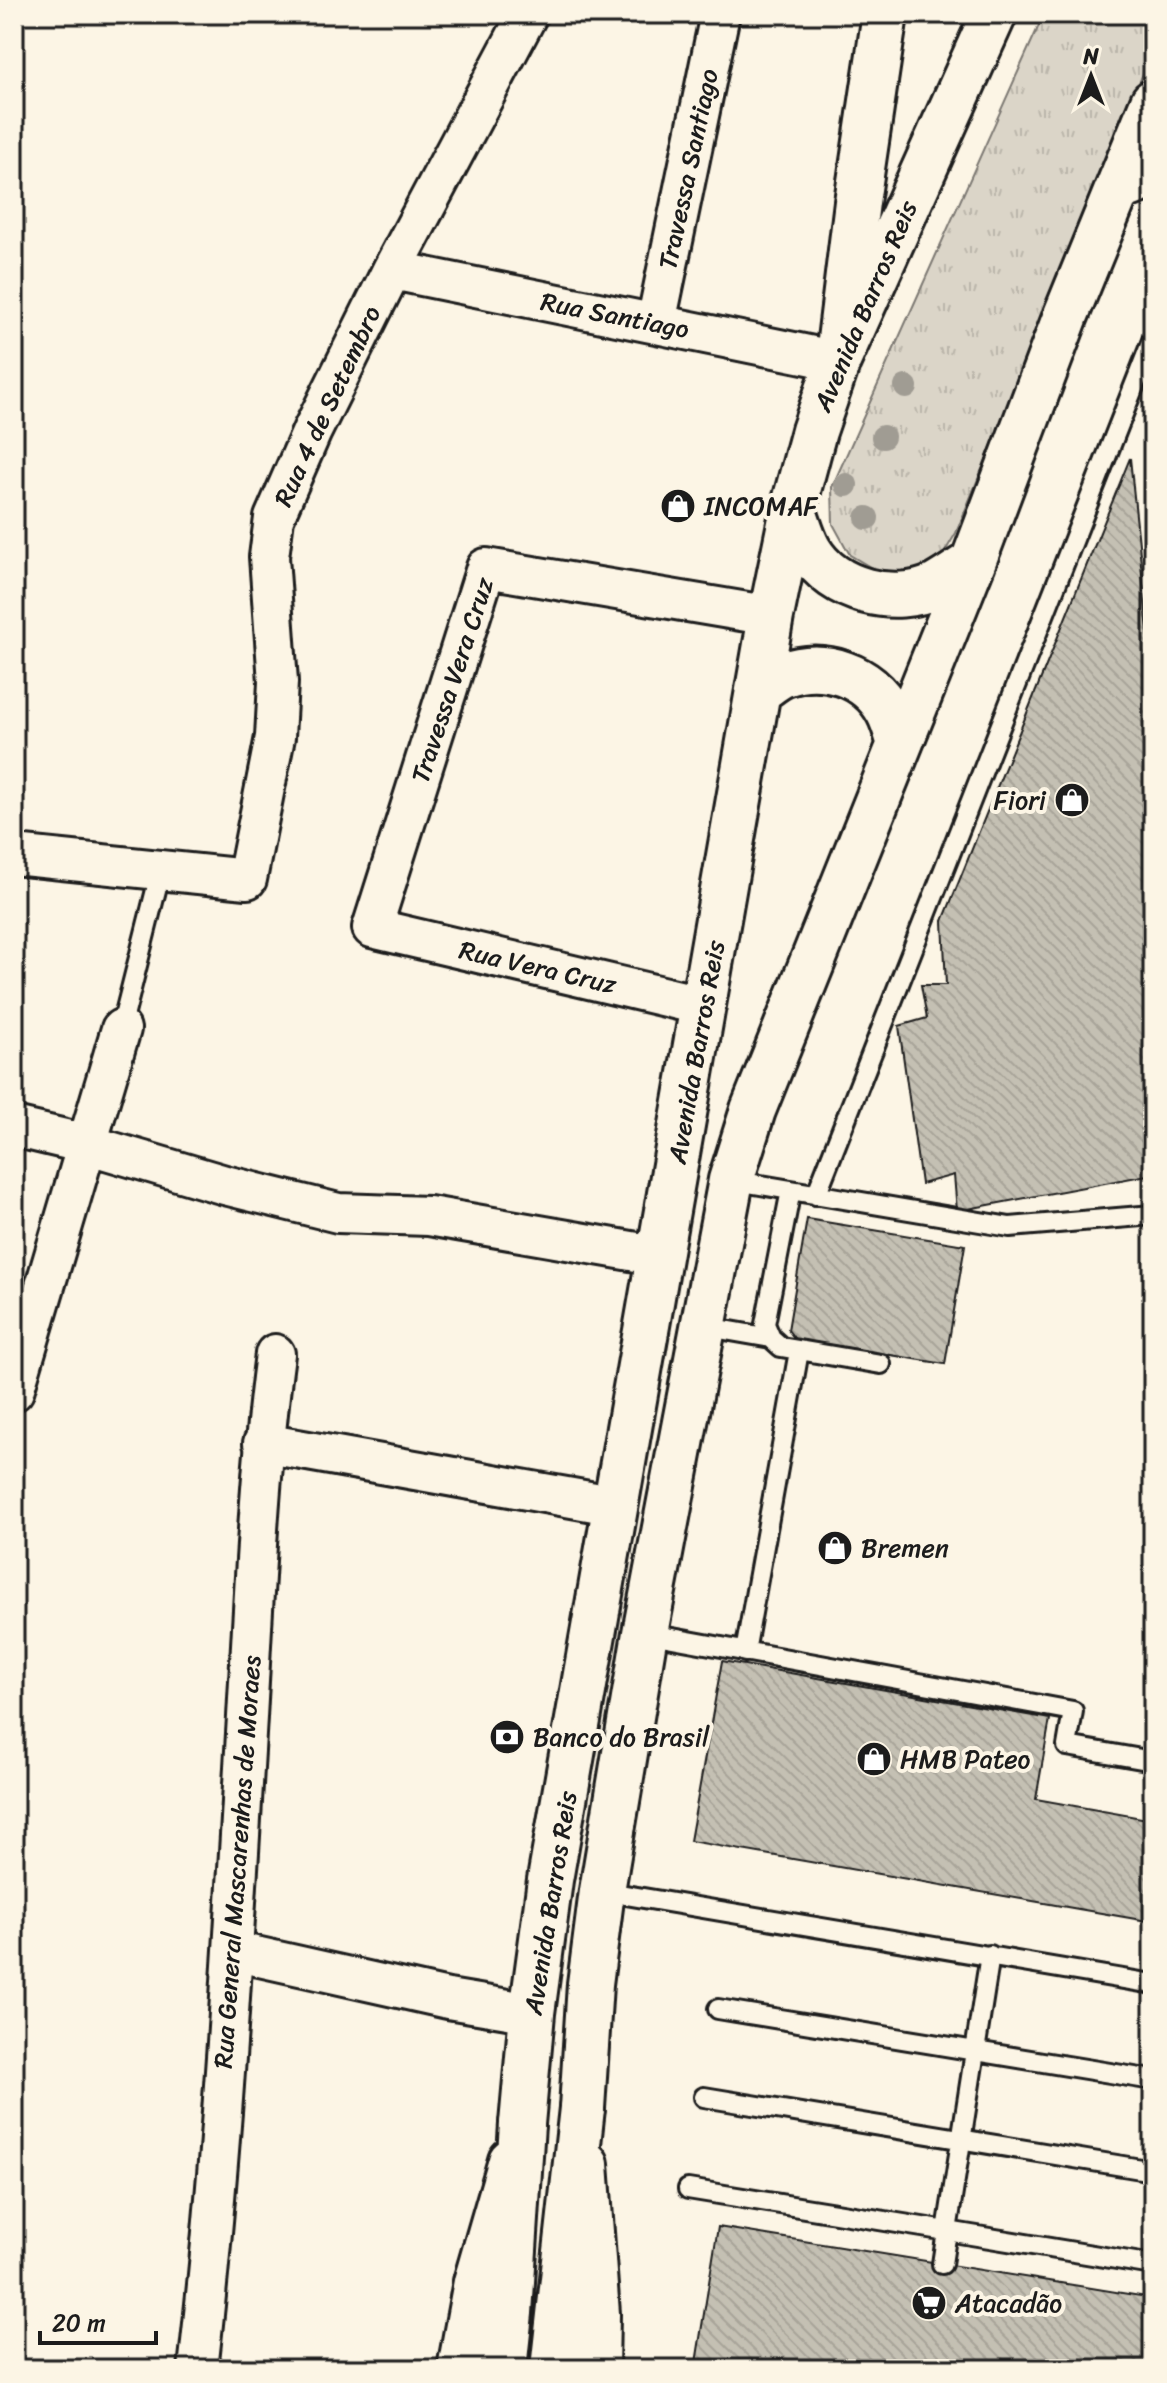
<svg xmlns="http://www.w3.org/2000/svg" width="1167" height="2383" font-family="Sriracha,sans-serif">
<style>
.grass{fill:url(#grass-tufts);stroke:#7c7872;stroke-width:2}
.building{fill:url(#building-back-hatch);stroke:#1c1c1c;stroke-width:2}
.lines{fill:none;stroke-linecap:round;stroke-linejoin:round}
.lane-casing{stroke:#1c1c1c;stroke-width:24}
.street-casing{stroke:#1c1c1c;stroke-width:44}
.secondary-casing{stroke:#1c1c1c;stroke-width:50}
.primary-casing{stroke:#1c1c1c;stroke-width:50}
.highway-casing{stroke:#1c1c1c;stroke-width:50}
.lane{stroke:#fcf5e5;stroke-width:18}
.street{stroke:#fcf5e5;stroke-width:38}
.secondary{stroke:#fcf5e5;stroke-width:44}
.primary{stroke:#fcf5e5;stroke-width:44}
.highway{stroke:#fcf5e5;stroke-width:44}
.tree{fill:#a09c93}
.labels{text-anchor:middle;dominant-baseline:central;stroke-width:8;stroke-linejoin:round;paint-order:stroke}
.street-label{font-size:26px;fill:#1c1c1c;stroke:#fcf5e5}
.poi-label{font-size:26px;fill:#1c1c1c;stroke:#fcf5e5;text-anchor:start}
</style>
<defs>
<pattern id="grass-tufts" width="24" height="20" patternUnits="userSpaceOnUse" patternTransform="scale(2)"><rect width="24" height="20" fill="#dbd5c8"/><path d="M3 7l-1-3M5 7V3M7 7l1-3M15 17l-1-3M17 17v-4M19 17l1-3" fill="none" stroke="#bbb6ab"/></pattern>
<pattern id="building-back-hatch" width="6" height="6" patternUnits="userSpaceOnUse" patternTransform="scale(2)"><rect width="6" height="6" fill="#c4c0b3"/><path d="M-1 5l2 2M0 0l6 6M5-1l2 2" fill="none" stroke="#a8a499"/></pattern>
</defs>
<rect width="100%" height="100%" fill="#fcf5e5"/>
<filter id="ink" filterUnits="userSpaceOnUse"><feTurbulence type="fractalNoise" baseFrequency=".0125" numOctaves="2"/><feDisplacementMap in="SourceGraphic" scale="16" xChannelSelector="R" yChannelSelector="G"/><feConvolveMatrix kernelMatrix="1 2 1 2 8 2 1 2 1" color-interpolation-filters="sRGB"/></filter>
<g filter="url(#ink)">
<!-- grass -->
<path class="grass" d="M 1044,14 L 1153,14 L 1153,49 L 956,533 L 940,560 L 918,575 L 877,571 L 850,555 L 833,524 L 832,487 Z"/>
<!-- building -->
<path class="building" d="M 1130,458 L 1153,679 L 1153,1174 L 957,1211 L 954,1175 L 921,1184 L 899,1026 L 927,1018 L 921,985 L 946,985 L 943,921 Z
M 807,1219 L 965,1245 L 945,1364 L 795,1339 L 788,1330 Z
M 722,1661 L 1050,1719 L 1036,1799 L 1153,1820 L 1153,1922 L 690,1841 Z
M 718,2227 L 1153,2298 L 1153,2369 L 695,2369 Z"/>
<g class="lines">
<defs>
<path id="lane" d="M 121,1029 L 161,870
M 731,1180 L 1010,1227 L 1153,1215
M 791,1190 L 765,1324 L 771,1338 L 781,1347 L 881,1364
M 816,1195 L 1153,338
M 702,1326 L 771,1338
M 645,1633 L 1073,1711 L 1067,1746 L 1153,1761
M 745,1652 L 799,1351
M 602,1891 L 1153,1984
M 990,1955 L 947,2231 L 1153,2265
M 718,2009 L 1153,2080
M 704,2097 L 1153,2171
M 688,2189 L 947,2231 L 942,2264"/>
<path id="street" d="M 1116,193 L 1153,179
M 392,270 L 838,361
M 656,323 L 720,14
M 14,855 L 247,879 L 275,737 L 278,682 L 269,557 L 274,518 L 312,431 L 392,270 L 528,14
M 704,1006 L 372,928 L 486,568 L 771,616
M 14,1127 L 86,1144 L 225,1185 L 338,1213 L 429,1216 L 660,1256
M 14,1391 L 121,1029
M 263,1443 L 617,1506
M 233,1951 L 448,1999 L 532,2013
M 198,2369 C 223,2152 234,1934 247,1717 C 254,1595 259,1474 275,1354"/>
<path id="secondary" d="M 839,348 L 857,202 L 885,14
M 586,2164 L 597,2314 L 596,2369
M 460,2369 L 476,2282 L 511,2161"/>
<path id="primary" d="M 793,509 C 798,522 802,538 809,550 C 833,591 894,606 936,586 C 949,579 961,570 973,562
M 758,691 C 766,686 776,677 785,674 C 824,660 868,675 888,711 C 893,720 896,731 899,741
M 582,2108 L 590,1984 L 602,1891 L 645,1633 L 731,1180 L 753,1110 L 973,562 L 1066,315 L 1153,102
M 522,2124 L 532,2013 L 550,1880 L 771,616 L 793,509 L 814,431 L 838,361 L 994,14"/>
<path id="highway" d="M 504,2369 L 510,2313 L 522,2124
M 553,2369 L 582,2108"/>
</defs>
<!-- lane casing -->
<use href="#lane" class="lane-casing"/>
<!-- street casing -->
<use href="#street" class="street-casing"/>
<!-- secondary casing -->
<use href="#secondary" class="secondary-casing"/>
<!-- primary casing -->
<use href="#primary" class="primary-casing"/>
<!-- highway casing -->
<use href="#highway" class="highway-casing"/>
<!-- lane -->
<use href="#lane" class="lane"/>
<!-- street -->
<use href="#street" class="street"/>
<!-- secondary -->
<use href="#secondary" class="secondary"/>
<!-- primary -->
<use href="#primary" class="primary"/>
<!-- highway -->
<use href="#highway" class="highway"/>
</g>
<!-- trees -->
<g class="tree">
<circle cx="906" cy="387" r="12"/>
<circle cx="883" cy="437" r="12"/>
<circle cx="846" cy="485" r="12"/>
<circle cx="867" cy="518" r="12"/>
</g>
</g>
<!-- icons -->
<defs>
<symbol id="shop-disc" viewBox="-11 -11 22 22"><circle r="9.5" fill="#1c1c1c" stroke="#fcf5e5"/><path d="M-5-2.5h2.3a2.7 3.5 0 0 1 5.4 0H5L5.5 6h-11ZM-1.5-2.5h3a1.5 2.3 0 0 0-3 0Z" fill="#fff"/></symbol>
<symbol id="bank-disc" viewBox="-11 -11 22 22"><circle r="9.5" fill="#1c1c1c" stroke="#fcf5e5"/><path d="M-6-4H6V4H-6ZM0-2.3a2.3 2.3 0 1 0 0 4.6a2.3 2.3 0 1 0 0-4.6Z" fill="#fff"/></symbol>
<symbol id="supermarket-disc" viewBox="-11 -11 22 22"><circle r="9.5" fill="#1c1c1c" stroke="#fcf5e5"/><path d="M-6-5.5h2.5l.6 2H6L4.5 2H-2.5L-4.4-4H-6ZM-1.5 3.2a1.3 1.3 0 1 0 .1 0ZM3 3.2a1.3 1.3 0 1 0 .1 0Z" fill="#fff"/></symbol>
</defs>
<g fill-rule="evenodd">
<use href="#shop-disc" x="658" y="486" width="40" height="40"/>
<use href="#shop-disc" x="1052" y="780" width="40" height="40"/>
<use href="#shop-disc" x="815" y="1528" width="40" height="40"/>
<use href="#bank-disc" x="487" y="1717" width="40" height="40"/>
<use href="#shop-disc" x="854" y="1739" width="40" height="40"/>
<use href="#supermarket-disc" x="909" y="2283" width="40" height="40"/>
</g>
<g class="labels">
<!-- street labels -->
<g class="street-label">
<text transform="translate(688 169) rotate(-78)">Travessa Santiago</text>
<text transform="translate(865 306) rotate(-67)">Avenida Barros Reis</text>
<text transform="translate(615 315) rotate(11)">Rua Santiago</text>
<text transform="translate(327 406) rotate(-65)">Rua 4 de Setembro</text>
<text transform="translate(452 680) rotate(-72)">Travessa Vera Cruz</text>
<text transform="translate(538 967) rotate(13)">Rua Vera Cruz</text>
<text transform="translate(696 1052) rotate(-80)">Avenida Barros Reis</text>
<text transform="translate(237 1862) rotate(-86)">Rua General Mascarenhas de Moraes</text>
<text transform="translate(550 1903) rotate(-81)">Avenida Barros Reis</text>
</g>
<!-- poi labels -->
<g class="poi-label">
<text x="704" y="506">INCOMAF</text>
<text x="1046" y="800" text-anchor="end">Fiori</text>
<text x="861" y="1548">Bremen</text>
<text x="533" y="1737">Banco do Brasil</text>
<text x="900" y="1759">HMB Pateo</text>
<text x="955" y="2303">Atacadão</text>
</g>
</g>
<!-- margin -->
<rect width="1167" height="2383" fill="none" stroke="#fcf5e5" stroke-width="48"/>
<rect x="24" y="24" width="1119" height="2335" fill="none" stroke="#1c1c1c" stroke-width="3" filter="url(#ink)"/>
<!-- north arrow -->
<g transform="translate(1091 76)" stroke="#fcf5e5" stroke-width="6" paint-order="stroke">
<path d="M0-6L14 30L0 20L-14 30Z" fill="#1c1c1c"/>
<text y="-12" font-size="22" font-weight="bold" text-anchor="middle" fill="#1c1c1c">N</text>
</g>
<!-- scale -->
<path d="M40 2331v12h116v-12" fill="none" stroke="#1c1c1c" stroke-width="4"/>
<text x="52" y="2331" font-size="24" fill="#1c1c1c" stroke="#fcf5e5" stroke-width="6" paint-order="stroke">20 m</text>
</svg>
